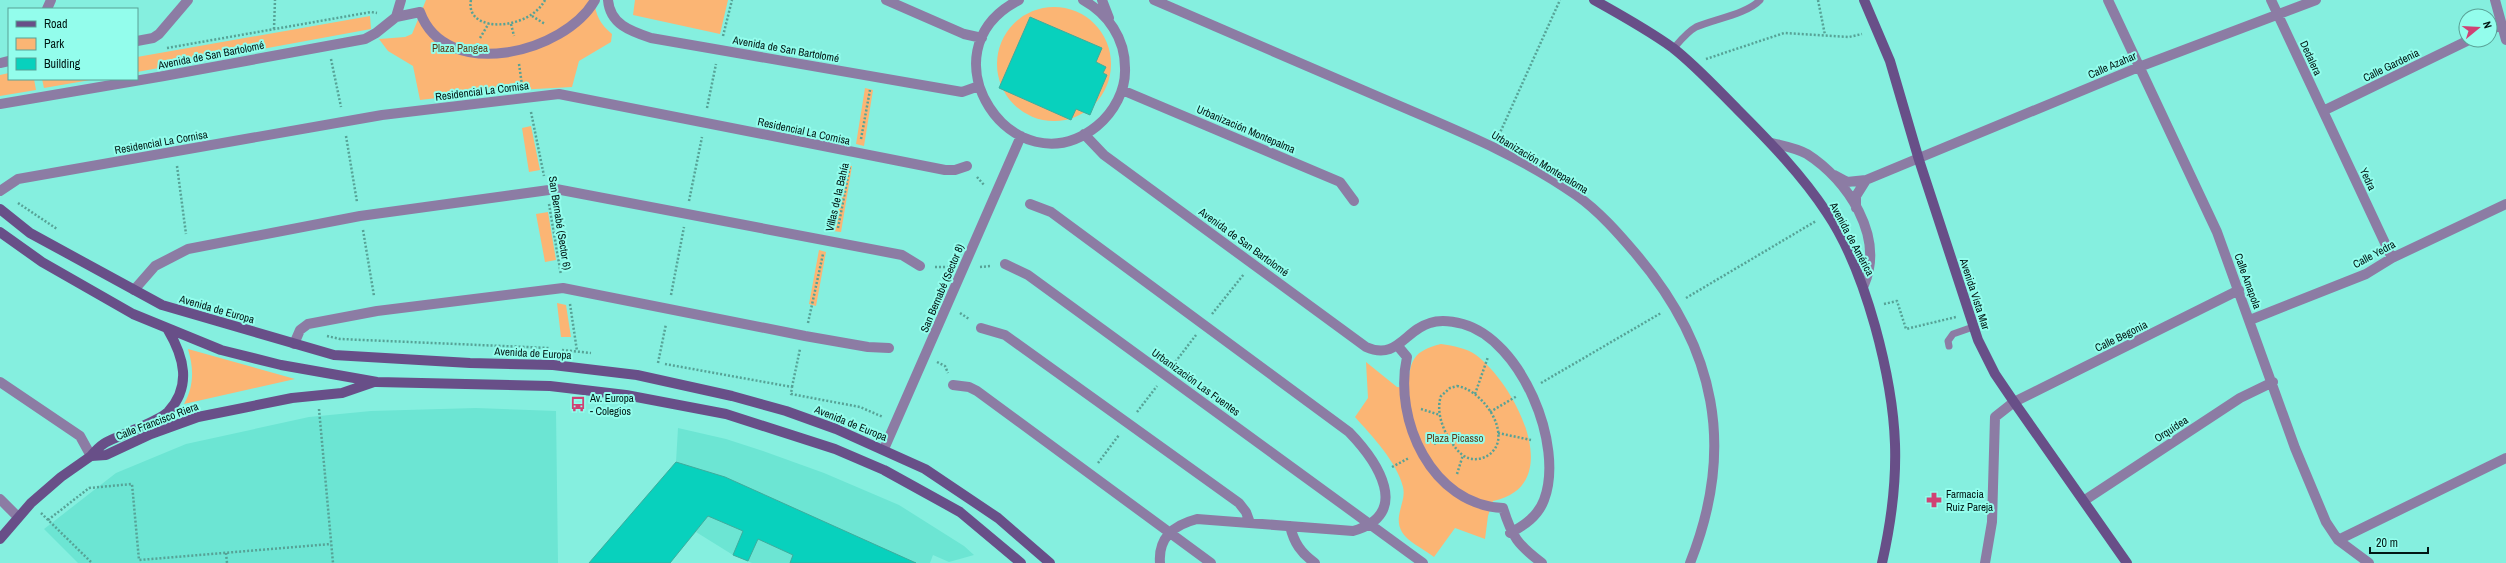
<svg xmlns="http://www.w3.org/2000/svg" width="2506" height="563" font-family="'Archivo Narrow',sans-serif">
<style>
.built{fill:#6ce5d3}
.green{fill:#fbb574}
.building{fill:#08d1bd;stroke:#3dac9d}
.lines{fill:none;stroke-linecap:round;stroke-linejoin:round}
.path{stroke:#56a296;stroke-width:2.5;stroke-dasharray:2 2;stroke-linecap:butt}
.lane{stroke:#8c7ca4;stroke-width:7}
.street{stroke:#8c7ca4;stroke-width:10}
.secondary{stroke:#684f88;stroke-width:10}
.labels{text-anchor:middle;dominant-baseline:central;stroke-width:4;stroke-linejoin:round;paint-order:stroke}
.park-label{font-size:11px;fill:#5e3c1b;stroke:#93fdec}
.street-label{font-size:11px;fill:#011714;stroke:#93fdec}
.poi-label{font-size:11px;fill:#011714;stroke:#93fdec;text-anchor:start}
</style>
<rect width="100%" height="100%" fill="#85efdf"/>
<!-- built -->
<path class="built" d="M 476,408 L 556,411 L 558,563 L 78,563 L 44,529 L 116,473 L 186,444 L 309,417 L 371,411 Z
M 678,428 L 726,439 L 763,451 L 824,473 L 899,505 L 964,546 L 974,555 L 949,562 L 933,555 L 930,563 L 752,563 L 733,555 L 696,532 L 670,563 L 594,563 L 591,560 L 676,462 Z"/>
<!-- green -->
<path class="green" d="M 426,0 L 594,0 C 596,16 600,24 612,34 L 611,42 L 579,61 L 572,87 L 497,91 L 420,100 L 413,66 L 388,51 L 379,39 L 405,37 L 412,34 Z
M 635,0 L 728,0 L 720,34 L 633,15 Z
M997 64a57 57 0 1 1 114 0a57 57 0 1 1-114 0Z
M 370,16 L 371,29 L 137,72 L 137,57 Z
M 9,73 L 9,79 L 34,79 L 36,90 L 0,96 L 0,75 Z
M 42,79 L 96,79 L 44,88 Z
M 865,88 L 873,90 L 864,146 L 856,144 Z
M 531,126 L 540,170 L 529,172 L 522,128 Z
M 844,165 L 852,166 L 841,232 L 833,231 Z
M 548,212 L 556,260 L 545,262 L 536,214 Z
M 819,250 L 826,252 L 816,306 L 809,304 Z
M 557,303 L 566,305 L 571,337 L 561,337 Z
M 1441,344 C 1454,346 1466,348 1476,355 C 1515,384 1568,486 1493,501 L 1488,516 L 1485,539 L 1455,528 L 1434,557 C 1416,543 1393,537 1400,511 C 1402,502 1405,496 1403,487 C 1397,462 1372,436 1355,417 L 1368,398 L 1366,362 L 1397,387 L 1408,388 C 1410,360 1413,351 1441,344 Z
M 188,349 L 295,379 L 184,404 C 194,386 194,369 188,349 Z"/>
<!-- building -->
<path class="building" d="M 1030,17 L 1102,48 L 1096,62 L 1106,67 L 1103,73 L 1107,75 L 1090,115 L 1076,109 L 1071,120 L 999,88 Z
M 676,462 L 725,477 L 916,563 L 790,563 L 793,555 L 758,539 L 748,561 L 733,555 L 743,531 L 708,516 L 670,563 L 589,563 Z"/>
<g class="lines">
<!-- path -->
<path class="path" d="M 471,0 C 464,34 529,31 545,0
M 1818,0 L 1825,35
M 532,16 L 545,24
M 511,24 L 514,36
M 274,29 L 275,0
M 723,36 L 732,0
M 480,38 L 489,23
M 167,48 L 371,12 L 377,13
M 331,59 L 341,107
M 1706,59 L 1784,33 L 1849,37 L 1862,34
M 519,64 L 522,85
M 707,108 L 716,64
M 531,112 L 544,176
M 1499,135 L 1560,0
M 346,136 L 357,202
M 861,139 L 870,90
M 177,166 L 186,234
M 977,177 L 984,185
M 689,201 L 702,137
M 18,203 L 57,229
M 549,204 L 561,275
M 838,228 L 850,166
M 363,230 L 374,296
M 935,267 L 948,267
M 980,267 L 991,266
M 671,295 L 684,227
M 1686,298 L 1816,221
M 570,304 L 577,351
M 1884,304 L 1897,301 L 1906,329 L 1956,317
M 960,313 L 969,319
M 1212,314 L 1244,274
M 808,323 L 823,254
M 327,336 L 340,339 L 549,348
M 562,350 L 591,353
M 937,362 L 945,366 L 948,373
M 658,363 L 666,324
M 665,364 L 792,387 L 791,394 L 860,407 L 883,417
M 1173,365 L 1196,335
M 1541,383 L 1661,313
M 1457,386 C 1478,389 1502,419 1498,441 C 1495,456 1477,464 1464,456 C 1458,452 1454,446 1450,440 C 1442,428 1436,410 1441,396 L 1450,388 Z
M 792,387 L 800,349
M 1475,394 L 1488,357
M 319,409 L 333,563
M 1421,409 L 1440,415
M 1137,412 L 1157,386
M 1490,412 L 1517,396
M 1498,433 L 1531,440
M 1434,444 L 1448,437
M 1098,463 L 1119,435
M 1392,467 L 1409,458
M 1457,474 L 1463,455
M 41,513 L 92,563
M 48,520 L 89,488 L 132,484 L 139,560 L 331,544
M 226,553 L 227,563"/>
<!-- lane -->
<path class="lane" d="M 1673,49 C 1680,41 1687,32 1696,27 C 1714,19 1747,14 1760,0
M 1949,346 L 1948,341 L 1953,334 L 1973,327"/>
<!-- street -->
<path class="street" d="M 608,0 C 610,24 630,31 651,38 L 962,92 L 979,86
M 886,0 L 964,34 L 982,38
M 1019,0 C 919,51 1014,193 1097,126 C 1114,112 1126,90 1125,68 C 1125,38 1108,14 1083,0
M 1102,0 L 1109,18
M 1154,0 C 1231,33 1309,67 1386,100 C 1451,128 1518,154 1576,195 C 1599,211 1619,234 1636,254 C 1716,348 1736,448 1690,563
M 2108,0 L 2217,232 L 2295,448 L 2326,522 L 2338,540 L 2369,563
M 2271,0 L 2392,258
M 2495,0 L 2506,40
M 47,9 L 51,0
M 396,17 L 401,0
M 2490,30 L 2501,25
M 137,41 L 153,38 L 159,34 L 188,0
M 0,63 L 9,61
M 1122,90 L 1340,182 L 1354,201
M 0,104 L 164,76 L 365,39 L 376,33 L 396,17 L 420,12 C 446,83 565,53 595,0
M 2323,111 L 2469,40
M 1084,134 L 1104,155 L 1366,347 C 1397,361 1405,330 1430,323 C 1441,319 1452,321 1463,324 C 1521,340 1565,445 1544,500 C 1538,516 1525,525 1510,533
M 1772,143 C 1784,146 1797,148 1807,154 C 1848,180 1885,237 1864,285
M 1834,175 L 1847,182 L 1866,180 L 2139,67 L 2316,0
M 0,191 L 18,179 L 382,115 L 559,94 L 945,170 L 955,170 L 967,166
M 1030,204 L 1051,212 L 1349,432 C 1377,461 1413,514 1353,531 L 1197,519 C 1174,525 1158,537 1160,563
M 1856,208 L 1856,196 L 1866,180
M 1005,264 L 1028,275 L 1423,563
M 134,290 L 155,266 L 188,249 L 360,216 L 556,189 L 902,255 L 920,266
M 2250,320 L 2366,274 L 2392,258 L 2506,204
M 981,328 L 1005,335 L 1239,503 L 1246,512 L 1250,523
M 294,344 L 300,330 L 308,324 L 377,311 L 563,288 L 805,336 L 868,347 L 889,348
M 1397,345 L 1407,357 C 1393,420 1432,505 1503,508 C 1512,537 1518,545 1542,563
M 0,382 L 80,436 L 91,456
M 953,385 L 969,387 L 977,391 L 1211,563
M 884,449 L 1021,136
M 0,499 L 18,517
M 2085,500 L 2240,398 L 2273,382
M 1290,526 C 1294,543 1301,553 1315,563
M 2338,540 L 2506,458
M 1985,563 L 1992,522 L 1995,417 L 2014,402 L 2239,290"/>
<!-- secondary -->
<path class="secondary" d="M 1594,0 C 1621,15 1648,30 1673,48 C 1696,66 1717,89 1738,110 C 1770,142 1802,175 1827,213 C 1850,247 1864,287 1875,326 C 1899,413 1902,475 1882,563
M 1864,0 L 1890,61 L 1919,160 L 1978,340 L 1995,374 L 2014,402 L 2127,563
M 0,209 L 30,233 L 162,305 L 334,355 L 470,363 L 553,365 L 637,375 L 732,396 L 786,411 L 836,429 L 925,469 L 998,518 L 1050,563
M 0,232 L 42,262 L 133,314 L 221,350 L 281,365 L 377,382 L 550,386 L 626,395 L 726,414 L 835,449 L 884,470 L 960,512 L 1021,563
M 91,456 C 105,439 111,441 129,432 C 140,427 159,420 168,412 C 192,386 184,357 168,330
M 0,539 L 31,503 L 61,477 L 91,456 L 106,455 L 151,434 L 198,417 L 292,398 L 342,393 L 374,382"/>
</g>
<!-- icons -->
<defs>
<symbol id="bus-bare" viewBox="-9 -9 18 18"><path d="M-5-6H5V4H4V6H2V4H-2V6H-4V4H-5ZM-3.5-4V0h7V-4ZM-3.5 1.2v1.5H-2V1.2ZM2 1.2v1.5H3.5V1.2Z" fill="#cf4274" stroke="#93fdec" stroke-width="2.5" paint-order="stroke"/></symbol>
<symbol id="pharmacy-bare" viewBox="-9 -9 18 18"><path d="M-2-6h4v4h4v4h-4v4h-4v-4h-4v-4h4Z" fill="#cf4274" stroke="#93fdec" stroke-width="2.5" paint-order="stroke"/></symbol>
</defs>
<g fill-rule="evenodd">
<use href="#bus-bare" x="567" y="393" width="22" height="22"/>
<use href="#pharmacy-bare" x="1923" y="489" width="22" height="22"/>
</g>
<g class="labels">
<!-- park labels -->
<g class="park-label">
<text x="460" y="48">Plaza Pangea</text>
<text x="1455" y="438">Plaza Picasso</text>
</g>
<!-- street labels -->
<g class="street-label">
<text transform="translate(786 49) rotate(10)">Avenida de San Bartolomé</text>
<text transform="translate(211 55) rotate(-11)">Avenida de San Bartolomé</text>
<text transform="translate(2311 58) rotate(65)">Dedalera</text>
<text transform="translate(2112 65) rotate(-23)">Calle Azahar</text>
<text transform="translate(2391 65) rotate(-26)">Calle Gardenia</text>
<text transform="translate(482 91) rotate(-7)">Residencial La Cornisa</text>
<text transform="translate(1246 129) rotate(23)">Urbanización Montepalma</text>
<text transform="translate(804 131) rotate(12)">Residencial La Cornisa</text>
<text transform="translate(161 142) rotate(-10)">Residencial La Cornisa</text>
<text transform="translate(1540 162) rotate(31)">Urbanización Montepaloma</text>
<text transform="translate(2368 179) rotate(65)">Yedra</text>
<text transform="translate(837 197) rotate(-77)">Villas de la Bahía</text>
<text transform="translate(560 223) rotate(81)">San Bernabé (Sector 6)</text>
<text transform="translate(1852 239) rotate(62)">Avenida de América</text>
<text transform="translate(1244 242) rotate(36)">Avenida de San Bartolomé</text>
<text transform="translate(2374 254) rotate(-28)">Calle Yedra</text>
<text transform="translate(2248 281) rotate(70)">Calle Amapola</text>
<text transform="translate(942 288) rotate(-67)">San Bernabé (Sector 8)</text>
<text transform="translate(1975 294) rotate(72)">Avenida Vista Mar</text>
<text transform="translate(217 309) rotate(16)">Avenida de Europa</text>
<text transform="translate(2121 336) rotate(-26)">Calle Begonia</text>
<text transform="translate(533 353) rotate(3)">Avenida de Europa</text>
<text transform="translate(1196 382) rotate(36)">Urbanización Las Fuentes</text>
<text transform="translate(157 421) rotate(-21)">Calle Francisco Riera</text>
<text transform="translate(851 423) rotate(22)">Avenida de Europa</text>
<text transform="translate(2171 429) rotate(-33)">Orquídea</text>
</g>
<!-- poi labels -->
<g class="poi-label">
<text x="590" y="398">Av. Europa<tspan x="590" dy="13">- Colegios</tspan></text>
<text x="1946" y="494">Farmacia<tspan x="1946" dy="13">Ruiz Pareja</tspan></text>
</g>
</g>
<!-- legend -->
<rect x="8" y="8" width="130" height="72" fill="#93fdec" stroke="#59a196"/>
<rect x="16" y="21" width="20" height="6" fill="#684f88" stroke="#59a196"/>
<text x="44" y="28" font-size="12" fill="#011714">Road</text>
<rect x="16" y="38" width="20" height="12" fill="#fbb574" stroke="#59a196"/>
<text x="44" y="48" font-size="12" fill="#011714">Park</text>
<rect x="16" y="58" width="20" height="12" fill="#08d1bd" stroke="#59a196"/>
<text x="44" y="68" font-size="12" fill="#011714">Building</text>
<!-- north arrow -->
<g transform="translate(2478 28) rotate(72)"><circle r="19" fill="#93fdec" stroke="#59a196"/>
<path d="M0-3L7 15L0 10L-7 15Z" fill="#cf4274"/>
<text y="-6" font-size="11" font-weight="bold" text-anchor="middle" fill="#011714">N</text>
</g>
<!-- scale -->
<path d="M2370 547v6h58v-6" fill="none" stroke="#011714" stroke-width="2"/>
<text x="2376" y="547" font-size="12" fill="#011714" stroke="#93fdec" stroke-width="3" paint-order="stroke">20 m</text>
</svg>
